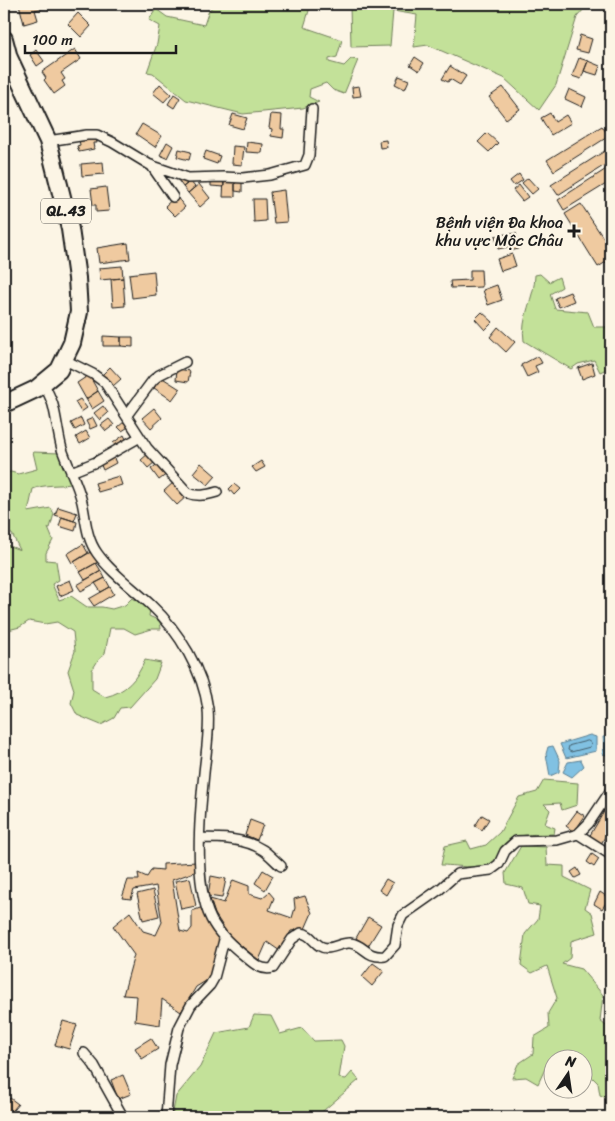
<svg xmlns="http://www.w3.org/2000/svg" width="615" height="1121" font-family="Sriracha,sans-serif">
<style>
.green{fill:#c3e199;stroke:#707e5a}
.water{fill:#81c1e2;stroke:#597f93}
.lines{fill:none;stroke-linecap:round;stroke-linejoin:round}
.shore{stroke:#445e6b;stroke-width:1}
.building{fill:#efcaa0;stroke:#1c1c1c}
.street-casing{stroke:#1c1c1c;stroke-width:12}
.highway-casing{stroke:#1c1c1c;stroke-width:20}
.street{stroke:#fcf5e5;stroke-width:9}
.highway{stroke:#fcf5e5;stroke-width:16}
.poi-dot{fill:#1c1c1c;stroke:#fcf5e5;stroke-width:2}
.labels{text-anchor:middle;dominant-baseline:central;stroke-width:4.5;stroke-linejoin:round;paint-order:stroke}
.shield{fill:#fcf5e5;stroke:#5f5d58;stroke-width:1}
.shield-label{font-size:15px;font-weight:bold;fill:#1c1c1c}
.poi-label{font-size:16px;fill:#1c1c1c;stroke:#fcf5e5;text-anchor:end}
</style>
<rect width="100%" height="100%" fill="#fcf5e5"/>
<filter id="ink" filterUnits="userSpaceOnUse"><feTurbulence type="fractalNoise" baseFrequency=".02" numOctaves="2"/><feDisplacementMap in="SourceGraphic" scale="10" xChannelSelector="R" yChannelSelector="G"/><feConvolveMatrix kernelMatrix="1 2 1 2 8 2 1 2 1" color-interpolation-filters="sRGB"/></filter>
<g filter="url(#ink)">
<!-- green -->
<path class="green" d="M 216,4 L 311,4 L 304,27 L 342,40 L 337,57 L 329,59 L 329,62 L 344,66 L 351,59 L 358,60 L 344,94 L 333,90 L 326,83 L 310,89 L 309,97 L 319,102 L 303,108 L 243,114 L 186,100 L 153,73 L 147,72 L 157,44 L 160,26 L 149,20 L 156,9 L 167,17 L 204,25 L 209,10 Z
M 337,4 L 581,4 L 584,9 L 577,17 L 556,85 L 539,110 L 504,78 L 428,45 L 414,47 L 417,15 L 393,11 L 390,46 L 351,47 L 350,6 Z
M 540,274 L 549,282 L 559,277 L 562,287 L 550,294 L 555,309 L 588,312 L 594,327 L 611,327 L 611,357 L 608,358 L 611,367 L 600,372 L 594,360 L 578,364 L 571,369 L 524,341 C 520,318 535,297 535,275 Z
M 33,452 L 60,453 L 71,484 C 57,486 45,484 33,489 L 28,512 L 51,508 L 54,514 L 50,528 L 48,528 L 53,540 L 46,553 L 46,560 L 56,561 L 59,580 L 52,584 L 59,600 L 71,596 L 87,607 L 102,607 L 112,609 L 125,605 L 132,598 L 145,604 L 150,609 L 149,616 L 160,621 L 161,629 L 152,629 L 135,634 L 124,628 L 110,628 L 105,653 L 97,662 L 92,670 L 92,689 L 105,697 C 126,692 137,679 145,660 L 161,663 L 155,679 L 130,707 L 120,708 L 114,718 L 101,725 L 77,715 L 71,703 L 74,690 L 68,671 L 75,651 L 73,632 L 57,622 L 45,624 L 29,621 L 20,627 L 4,631 L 4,544 L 20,550 L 12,534 L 4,533 L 4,473 L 11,472 L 18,474 L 37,469 Z
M 544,780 L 578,783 L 577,805 L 562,810 L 560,803 L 544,804 L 550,810 L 545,824 L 555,828 L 554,834 C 534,835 509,831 499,852 C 496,859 495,864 487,867 C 480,869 451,865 441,865 L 445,846 L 467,841 L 471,849 L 486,845 L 500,832 L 519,797 L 537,792 Z
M 521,846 L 546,847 L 547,865 L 564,866 L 564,877 L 590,890 L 585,908 L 592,913 L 597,933 L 571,941 L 570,958 L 562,964 L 581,969 L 603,995 L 600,1021 L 610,1029 L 611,1100 L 600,1095 L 598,1083 L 587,1072 L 583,1072 L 582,1058 L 550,1058 L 538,1084 L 526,1077 L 512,1078 L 518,1064 L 533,1054 L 534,1037 L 549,1028 L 548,1013 L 557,998 L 547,966 L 532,973 L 521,965 L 525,934 L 538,919 L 540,906 L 528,904 L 523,888 L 506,884 L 505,873 Z
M 254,1015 L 271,1016 L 280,1034 L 302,1028 L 314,1041 L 341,1040 L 344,1046 L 339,1078 L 346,1079 L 352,1072 L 359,1080 L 316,1117 L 172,1117 L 176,1096 L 200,1067 L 216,1033 L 249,1027 Z"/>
<!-- water -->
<path class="water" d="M 590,735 L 596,737 L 596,751 L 566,758 L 560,744 Z
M 611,736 L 611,756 L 602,754 L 604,748 L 603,737 Z
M 553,746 L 560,761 L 559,772 L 550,776 L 546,754 L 548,747 Z
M 581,760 L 584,766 L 572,777 L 563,772 L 568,762 Z"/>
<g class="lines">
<!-- shore -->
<path class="shore" d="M 588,741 L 591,743 L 590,747 L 571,752 L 568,750 L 569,746 Z"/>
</g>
<!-- building -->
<path class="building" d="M 19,4 L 48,4 L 48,7 L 35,10 L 38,20 L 24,24 Z
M 78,13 L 91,26 L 81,37 L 68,24 Z
M 580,35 L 592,39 L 588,53 L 576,50 Z
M 75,49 L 81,59 L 61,73 L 65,79 L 62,81 L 65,86 L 54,94 L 44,80 L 46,78 L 42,72 Z
M 36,50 L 44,61 L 37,66 L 30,55 Z
M 415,57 L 424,63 L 419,71 L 410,65 Z
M 579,58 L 588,61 L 581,79 L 572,76 Z
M 588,61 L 600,66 L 597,75 L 584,71 Z
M 450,66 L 466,76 L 460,85 L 450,79 L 448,82 L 442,79 Z
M 399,76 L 409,80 L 405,89 L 395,84 Z
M 160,84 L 171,94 L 164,102 L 153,93 Z
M 359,86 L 361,96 L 353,97 L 352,87 Z
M 503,87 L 520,109 L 506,119 L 489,97 Z
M 569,89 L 586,97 L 582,107 L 565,99 Z
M 174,94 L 180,98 L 174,108 L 168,104 Z
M 550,113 L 555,122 L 566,115 L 571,123 L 551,135 L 541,118 Z
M 233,114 L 247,118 L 243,129 L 229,125 Z
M 271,114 L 282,115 L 281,129 L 284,129 L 283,138 L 271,136 L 272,129 L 269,128 Z
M 142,124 L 162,136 L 155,147 L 136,134 Z
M 602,126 L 609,136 L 554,171 L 547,160 Z
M 487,133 L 498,143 L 489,152 L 478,142 Z
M 96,137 L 97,143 L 93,143 L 94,149 L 79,152 L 77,146 L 80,145 L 79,140 Z
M 386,140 L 387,147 L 380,148 L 379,141 Z
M 167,142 L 173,146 L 167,158 L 160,155 Z
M 247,142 L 263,144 L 262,153 L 246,152 Z
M 233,146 L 244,147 L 242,165 L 232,164 Z
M 611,147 L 611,161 L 558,195 L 551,185 Z
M 179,149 L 191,152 L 189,160 L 177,157 Z
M 206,151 L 220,156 L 217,164 L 203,159 Z
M 103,162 L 104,174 L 82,176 L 81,164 Z
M 611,166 L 611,181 L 564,210 L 558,200 Z
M 519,174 L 523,180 L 514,186 L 510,181 Z
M 181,177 L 187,184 L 183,187 L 178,180 Z
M 528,178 L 538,189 L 532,194 L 522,183 Z
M 224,179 L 235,180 L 235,197 L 223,197 Z
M 211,180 L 224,181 L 224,187 L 211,186 Z
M 235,180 L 242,180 L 242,192 L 235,191 Z
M 190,181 L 195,187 L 188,193 L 183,187 Z
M 199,184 L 210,198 L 200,207 L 188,193 Z
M 519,185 L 528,197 L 522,201 L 513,190 Z
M 106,187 L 109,211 L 96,212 L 96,205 L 93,205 L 91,189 Z
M 284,190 L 287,222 L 274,223 L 270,192 Z
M 176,196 L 185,207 L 175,216 L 165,206 Z
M 253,199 L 265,199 L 266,221 L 254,222 Z
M 581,204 L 604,239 L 611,234 L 611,259 L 598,267 L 565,214 Z
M 516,233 L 519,249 L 509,251 L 506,235 Z
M 506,234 L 508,247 L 498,249 L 495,236 Z
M 128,243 L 130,259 L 99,263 L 97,248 Z
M 512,254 L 516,266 L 501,271 L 497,259 Z
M 122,266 L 123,278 L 100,280 L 99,268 Z
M 470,270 L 481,270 L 482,287 L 451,288 L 450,281 L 470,280 Z
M 154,271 L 156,295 L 132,298 L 129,274 Z
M 123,278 L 125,306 L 113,307 L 111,279 Z
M 497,285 L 502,300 L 488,305 L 483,290 Z
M 570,292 L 574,301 L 559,307 L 555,298 Z
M 482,312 L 493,322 L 485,330 L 475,319 Z
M 498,327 L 515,342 L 506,352 L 490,337 Z
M 103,336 L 121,337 L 121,346 L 103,346 Z
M 121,337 L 133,337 L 133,347 L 121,346 Z
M 538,356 L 542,363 L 535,366 L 538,372 L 527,377 L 521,365 Z
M 592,363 L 595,374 L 582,379 L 578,368 Z
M 110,367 L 121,379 L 113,386 L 102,375 Z
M 177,369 L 190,371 L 188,382 L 176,380 Z
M 89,375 L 98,391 L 86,399 L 77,383 Z
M 161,377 L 180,389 L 172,400 L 154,388 Z
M 98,391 L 104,401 L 92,409 L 86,399 Z
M 80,399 L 87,408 L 81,412 L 75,402 Z
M 103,406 L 108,413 L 100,420 L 94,413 Z
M 154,408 L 162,418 L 151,428 L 142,418 Z
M 81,418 L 84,425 L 75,430 L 71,423 Z
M 93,418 L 97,426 L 90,429 L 86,421 Z
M 109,419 L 114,425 L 106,431 L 101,425 Z
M 125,421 L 130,426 L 122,431 L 118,427 Z
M 86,431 L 90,438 L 80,444 L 76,437 Z
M 124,435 L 127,441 L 117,448 L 113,443 Z
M 149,453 L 155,462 L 148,468 L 141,460 Z
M 113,456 L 116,463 L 103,470 L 100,463 Z
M 261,461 L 265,467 L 256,472 L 252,467 Z
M 159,463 L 167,474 L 159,480 L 151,469 Z
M 201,463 L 216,476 L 208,485 L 193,473 Z
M 119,476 L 122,485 L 98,492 L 95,483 Z
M 174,482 L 187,496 L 177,505 L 164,491 Z
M 234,484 L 240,489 L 234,495 L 229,489 Z
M 58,507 L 77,513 L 74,521 L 55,515 Z
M 62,517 L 77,522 L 75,531 L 59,526 Z
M 83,544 L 88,553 L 72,563 L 67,554 Z
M 94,550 L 100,561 L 80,572 L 74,562 Z
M 96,563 L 101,571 L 85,580 L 80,572 Z
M 101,571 L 105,578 L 81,591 L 77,585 Z
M 105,578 L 110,587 L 101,592 L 95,583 Z
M 70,580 L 74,590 L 60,596 L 56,586 Z
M 110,587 L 114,594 L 94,606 L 89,599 Z
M 605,810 L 611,814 L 611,826 L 601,844 L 589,837 Z
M 577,811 L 585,816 L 574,832 L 566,826 Z
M 482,815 L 489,819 L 482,830 L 475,826 Z
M 250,820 L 263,825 L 257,840 L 245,835 Z
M 592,854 L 599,859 L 594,867 L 587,862 Z
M 196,862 L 197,871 L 172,880 L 180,931 L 188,933 L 192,928 L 192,911 L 203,907 L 206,919 L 220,941 L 209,979 L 196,987 L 181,1012 L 162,999 L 160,1025 L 135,1021 L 137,996 L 123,995 L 134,955 L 113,926 L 130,912 L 143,931 L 156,935 L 162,922 L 156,886 L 134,890 L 131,899 L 122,898 L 128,880 L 139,880 L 138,873 L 147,877 L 152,869 L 163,870 L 163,864 Z
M 577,868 L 581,875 L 575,878 L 571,872 Z
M 263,870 L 273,876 L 265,890 L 255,883 Z
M 211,876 L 226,879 L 222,898 L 208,896 Z
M 190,878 L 196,906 L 181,909 L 175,881 Z
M 386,879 L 393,883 L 386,895 L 379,890 Z
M 233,880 L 249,886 L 249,894 L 262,898 L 269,892 L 274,898 L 269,910 L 292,918 L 295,908 L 294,899 L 305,896 L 312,913 L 305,929 L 291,931 L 280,951 L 267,942 L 259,960 L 229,936 L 215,914 L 210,899 L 224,903 Z
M 153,890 L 159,916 L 143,920 L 137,894 Z
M 600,892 L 609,898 L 602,909 L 594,904 Z
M 368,917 L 381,925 L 368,946 L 356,938 Z
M 373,963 L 384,971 L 372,986 L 362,977 Z
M 63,1021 L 77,1025 L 69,1049 L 55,1045 Z
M 151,1038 L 158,1049 L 142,1059 L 135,1048 Z
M 123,1075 L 131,1094 L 118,1099 L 111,1080 Z
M 10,1098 L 18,1104 L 10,1114 L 4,1110 L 4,1107 Z"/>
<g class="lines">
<defs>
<path id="street" d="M 48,141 L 87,135 L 97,135 L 112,142 L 150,165 L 188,178 L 223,177 L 243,178 L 270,175 L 305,165 L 309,155 L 312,109
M 151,165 L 173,197
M 65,360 L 93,374 L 105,383 L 147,448 L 188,493 C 198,497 207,495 217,492
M 44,384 C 47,391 51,398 53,405 C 57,420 58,435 62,449 C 68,467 78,484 82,502 C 86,519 86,538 97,553 C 111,573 133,588 151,605 C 179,631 203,671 208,709 C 210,731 206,752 204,773 C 200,812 193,884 211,919 C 218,933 229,943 241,953 C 250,960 260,972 273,968 L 292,939 L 301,933 C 311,934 313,942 320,946 C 330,952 340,942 350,943 C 366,945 365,958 385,956 L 395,945 L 398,925 L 403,915 L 440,889 L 457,874 L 491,870 L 499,864 L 505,851 L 516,841 L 557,840 L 578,834 L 589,823 L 611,790
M 127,415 L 153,380 L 159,375 L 185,362
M 71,472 L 96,462 L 140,437
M 578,834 L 611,855
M 200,838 C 220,838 245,838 263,850 C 269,854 275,861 281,866
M 84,1053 L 94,1065 L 123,1117
M 166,1117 L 170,1065 L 179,1028 L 191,1005 L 210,985 L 214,978 L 224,940"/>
<path id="highway" d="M 4,39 L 9,58 L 48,141 L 70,229 L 77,278 L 79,312 L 72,343 L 59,370 L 36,389 L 4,404"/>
</defs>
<!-- street casing -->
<use href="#street" class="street-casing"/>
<!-- highway casing -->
<use href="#highway" class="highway-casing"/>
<!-- street -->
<use href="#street" class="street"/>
<!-- highway -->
<use href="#highway" class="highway"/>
</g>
</g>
<!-- markers -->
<path class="poi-dot" d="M571.5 223.5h5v5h5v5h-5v5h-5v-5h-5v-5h5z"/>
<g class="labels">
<!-- shield labels -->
<rect class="shield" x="41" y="198.5" width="50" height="25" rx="4"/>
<g class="shield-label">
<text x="66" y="211">QL.43</text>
</g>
<!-- poi labels -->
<g class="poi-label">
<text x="563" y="222">Bệnh viện Đa khoa<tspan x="563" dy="18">khu vực Mộc Châu</tspan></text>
</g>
</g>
<!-- margin -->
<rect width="615" height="1121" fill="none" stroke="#fcf5e5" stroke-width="20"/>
<rect x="10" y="10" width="595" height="1101" fill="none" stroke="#1c1c1c" stroke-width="2" filter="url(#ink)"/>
<!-- north arrow -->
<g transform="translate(568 1074) rotate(13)"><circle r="24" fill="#fcf5e5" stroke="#a29e95"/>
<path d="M0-4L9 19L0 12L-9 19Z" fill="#1c1c1c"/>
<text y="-8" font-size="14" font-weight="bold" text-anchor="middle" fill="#1c1c1c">N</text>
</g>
<!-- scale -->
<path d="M25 45v8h151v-8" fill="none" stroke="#1c1c1c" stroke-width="2.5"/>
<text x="32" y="45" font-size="15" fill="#1c1c1c" stroke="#fcf5e5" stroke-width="4" paint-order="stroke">100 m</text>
</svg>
